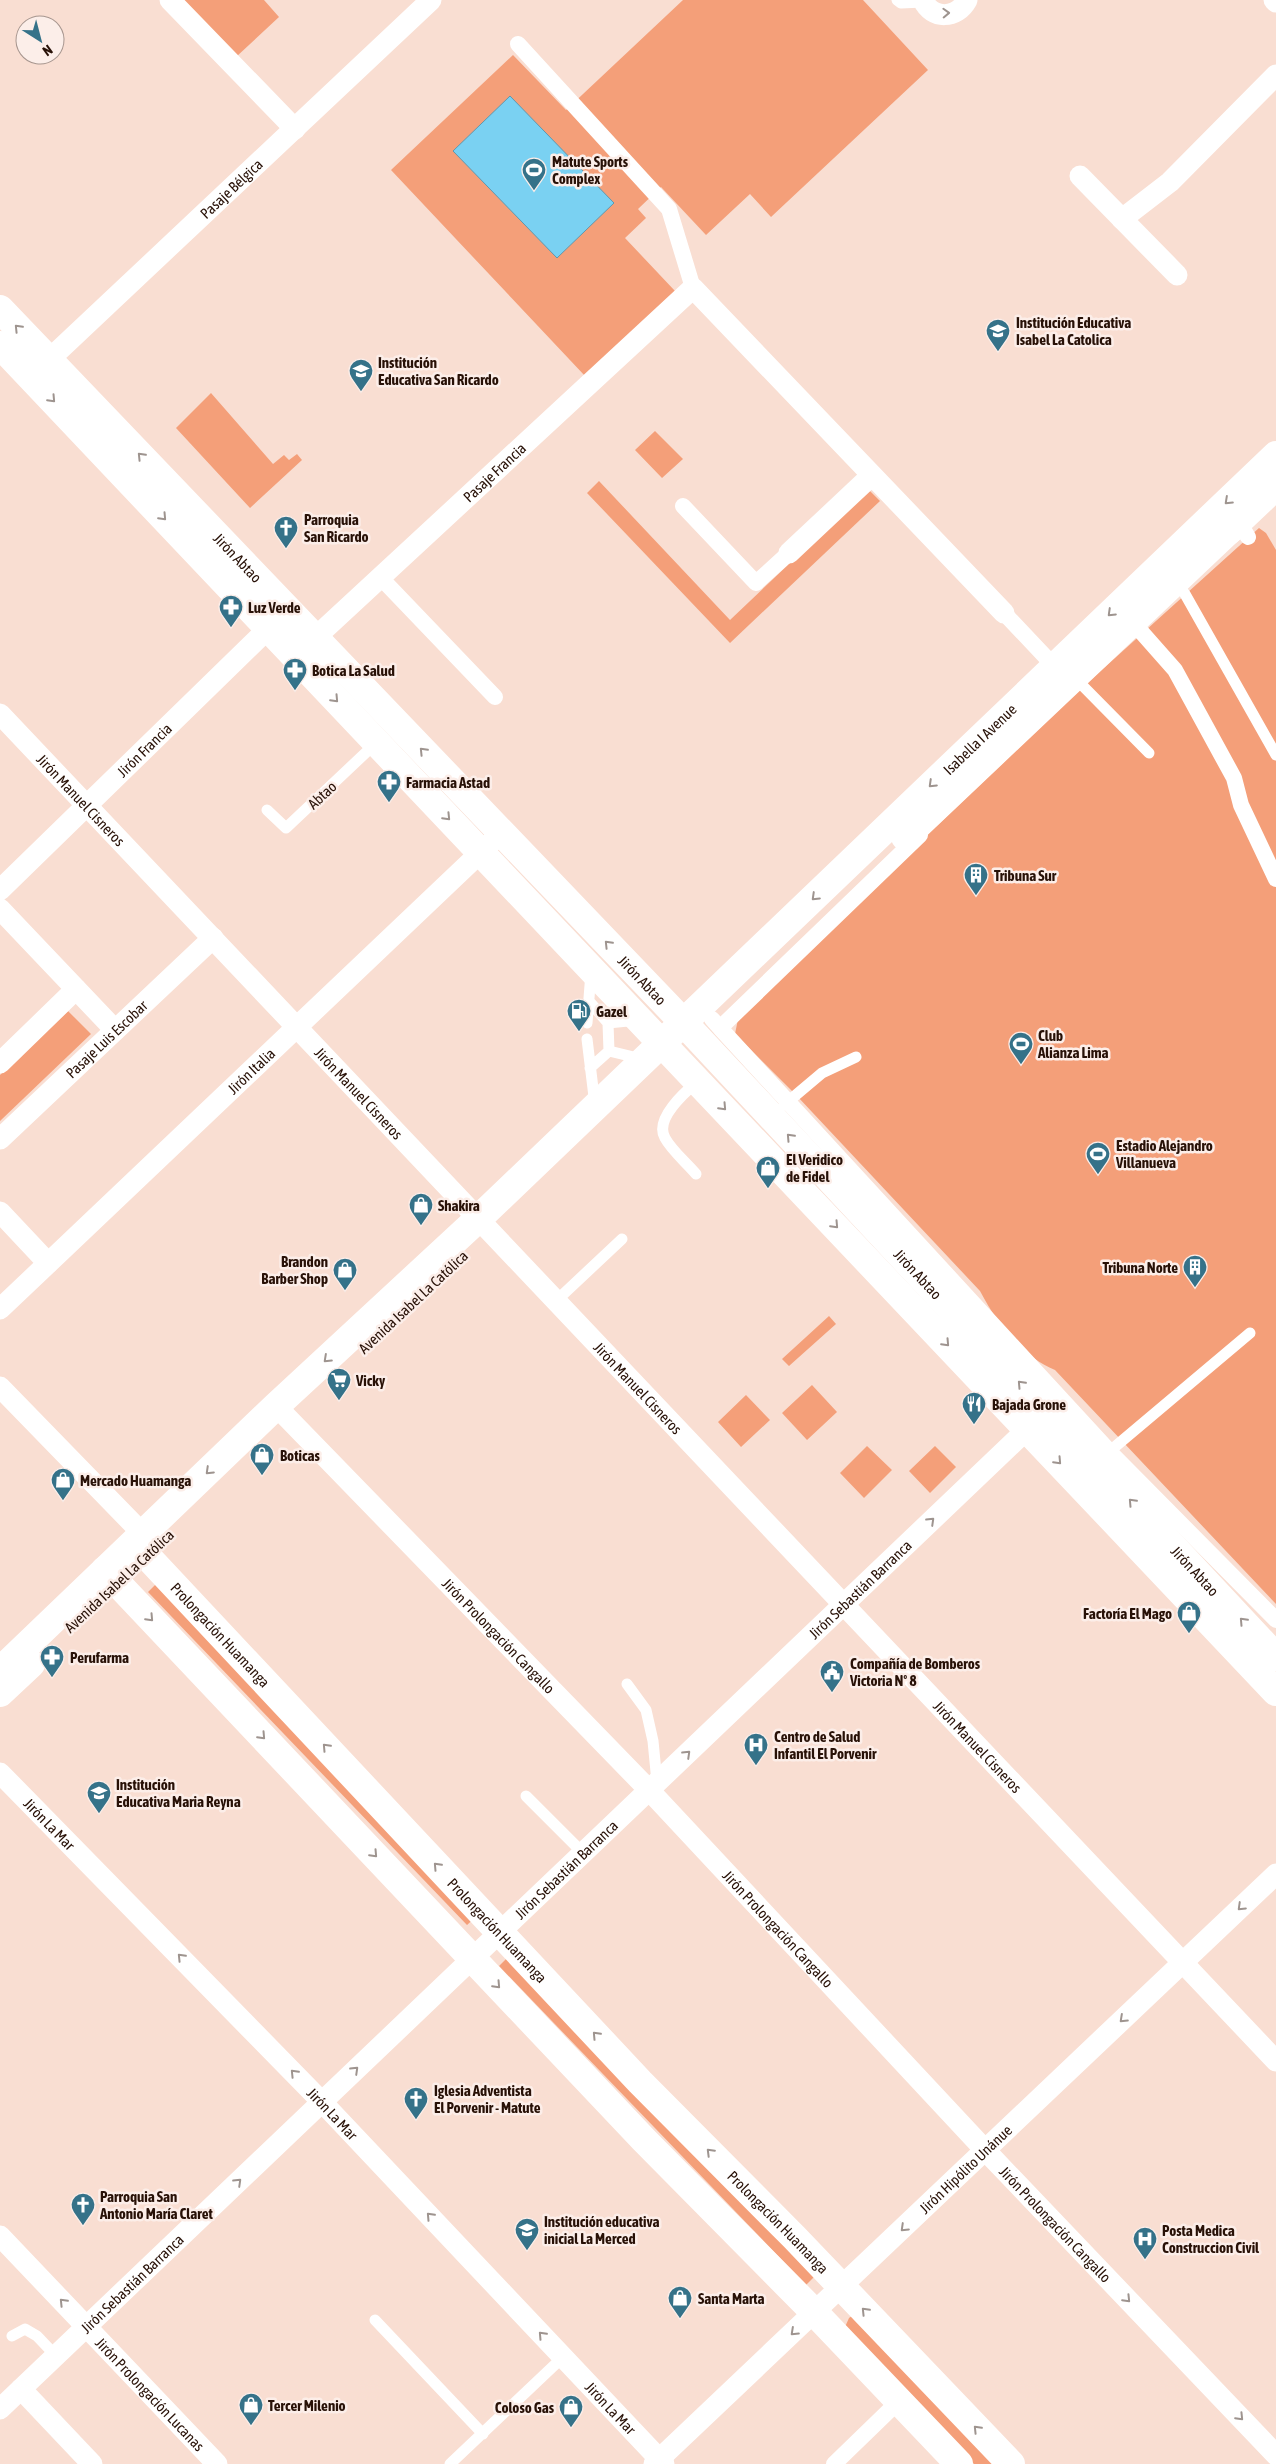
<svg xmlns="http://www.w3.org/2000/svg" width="1276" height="2464" font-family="'Asap Condensed',sans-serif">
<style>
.green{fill:#f49f79}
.water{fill:#7ad1f2;stroke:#6197ac}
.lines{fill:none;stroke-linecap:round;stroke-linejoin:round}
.service{stroke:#fff;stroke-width:11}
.pedestrian{stroke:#fff;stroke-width:16}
.minor{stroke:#fff;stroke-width:21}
.tertiary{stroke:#fff;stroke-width:28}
.oneway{stroke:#9e948f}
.labels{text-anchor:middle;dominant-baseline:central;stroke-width:5;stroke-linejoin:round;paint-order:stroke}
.poi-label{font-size:15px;font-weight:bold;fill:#281107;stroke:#fceee9;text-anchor:start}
.street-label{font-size:15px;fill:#281107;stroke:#fceee9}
</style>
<rect width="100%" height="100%" fill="#f9ded2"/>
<!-- green -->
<path class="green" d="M 182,0 L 264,0 L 279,17 L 236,57 Z
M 683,0 L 863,0 L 928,70 L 771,217 L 750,194 L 706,235 L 661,187 L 638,209 L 646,218 L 625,238 L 675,291 L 585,376 L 391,170 L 513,55 L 566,110 Z
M 211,393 L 273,464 L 284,455 L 289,460 L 297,454 L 302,460 L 250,508 L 176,428 Z
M 655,431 L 683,459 L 662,478 L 635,450 Z
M 599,481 L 730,620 L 868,489 L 880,501 L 730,643 L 587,493 Z
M 1259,528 L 1266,533 L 1276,550 L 1276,1604 L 1055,1370 C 1021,1356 997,1323 980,1291 L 797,1096 L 735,1034 L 739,1014 L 1084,686 Z
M 68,1011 L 91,1034 L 0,1121 L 0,1075 Z
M 829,1316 L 836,1324 L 789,1366 L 782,1359 Z
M 812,1385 L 837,1412 L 807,1440 L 782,1413 Z
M 746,1395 L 770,1420 L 741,1447 L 718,1422 Z
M 867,1446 L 892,1470 L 864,1498 L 840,1473 Z
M 935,1446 L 956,1467 L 930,1493 L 909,1471 Z
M 161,1579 L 480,1913 L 467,1925 L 148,1592 Z
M 515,1950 L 822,2269 L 806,2285 L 499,1966 Z
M 860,2310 L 999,2464 L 974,2464 L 852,2337 L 845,2327 L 849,2318 Z"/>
<!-- water -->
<path class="water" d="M 510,96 L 614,203 L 557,258 L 453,151 Z"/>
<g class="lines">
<!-- service -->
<path class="service" d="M 897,0 L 901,3 L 923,2
M 1175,581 L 1185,594 L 1276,755
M 1074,677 L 1149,753
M 267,810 L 286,828 L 376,743
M 589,1001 L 608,1023 L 638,1020
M 587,1023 L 591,973
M 608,1023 L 609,1051
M 587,1039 L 595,1105
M 590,1068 L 609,1051 L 642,1059
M 784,1105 L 822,1073 L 856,1057
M 696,1174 C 687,1163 672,1151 665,1138 C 654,1119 685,1092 698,1081
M 556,1301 L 622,1239
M 1104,1456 L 1250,1333
M 627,1684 L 646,1710 L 653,1741 L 657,1782
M 526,1796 L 583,1853
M 375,2320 L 483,2434
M 12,2336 L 25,2329 L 37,2336 L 56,2356
M 450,2464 L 563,2357"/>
<!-- pedestrian -->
<path class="pedestrian" d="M 518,44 L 669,209 L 693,288
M 683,506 L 756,583 L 789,553
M 1232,536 L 1242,527 L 1248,537
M 381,578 L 495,697
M 1004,613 L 1055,667
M 1137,627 L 1175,670 L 1234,778 L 1241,805 L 1276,879
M 712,1019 L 720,1028 L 920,835
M 720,1028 L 1110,1452 L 1276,1620
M 834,2464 L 899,2401"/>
<!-- minor -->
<g class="minor">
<path d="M 170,0 L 295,129"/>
<path d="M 923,0 C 932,20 957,19 967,0"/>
<path d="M 1274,0 L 1276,2"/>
<path d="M 1080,176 L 1177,275"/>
<path d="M 1122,219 L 1170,182 L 1276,75"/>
<path id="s1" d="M 38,370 L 431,0"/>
<path d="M 789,553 L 871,476"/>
<path id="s2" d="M 304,648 L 693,288 L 1004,613"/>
<path id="s3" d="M 0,714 L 1276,2061"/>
<path id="s4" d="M 0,890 L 279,618"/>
<path d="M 0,909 L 115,1030"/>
<path d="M 0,1063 L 76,989"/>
<path id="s5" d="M 0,1139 L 213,938"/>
<path d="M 0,1212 L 48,1263"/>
<path id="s6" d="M 0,1309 L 501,833"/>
<path d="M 0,1387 L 143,1534 L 145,1547"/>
<path id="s7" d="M 276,1406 L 649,1790 L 985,2150 L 1276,2455"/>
<path id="s8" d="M 0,1773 L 322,2102 L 664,2464"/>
<path id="s9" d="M 0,2236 L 217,2464"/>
<path d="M 21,2389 L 92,2464"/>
<path id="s10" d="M 0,2409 L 1038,1419"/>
<path id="s11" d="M 654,2464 L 1276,1874"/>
</g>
<!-- tertiary -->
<g class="tertiary">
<path id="s12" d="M 0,309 L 683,1022 L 1276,1657"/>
<path d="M 0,345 L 1276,1692"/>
<path d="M 905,837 L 1276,486"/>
<path id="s13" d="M 146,1555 L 640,2082 L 794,2237 L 1011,2464"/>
<path d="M 105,1570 L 644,2140 L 814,2312 L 959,2464"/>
<path id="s14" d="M 0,1671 L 276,1406 L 478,1219 L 1276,455"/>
<path d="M 0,1693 L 31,1664"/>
</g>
</g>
<!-- one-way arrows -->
<defs><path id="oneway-chevron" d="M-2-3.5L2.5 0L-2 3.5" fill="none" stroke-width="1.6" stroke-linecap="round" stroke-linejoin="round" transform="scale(1.25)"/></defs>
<g class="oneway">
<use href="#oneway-chevron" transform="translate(946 13) rotate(-2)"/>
<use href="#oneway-chevron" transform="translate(18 328) rotate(-134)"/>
<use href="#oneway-chevron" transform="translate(52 399) rotate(47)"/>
<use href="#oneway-chevron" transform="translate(141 456) rotate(-134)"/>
<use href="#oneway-chevron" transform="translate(1228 501) rotate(137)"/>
<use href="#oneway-chevron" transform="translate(163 517) rotate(47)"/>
<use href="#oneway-chevron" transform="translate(1111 613) rotate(136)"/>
<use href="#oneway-chevron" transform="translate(335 699) rotate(47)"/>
<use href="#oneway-chevron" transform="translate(423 751) rotate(-134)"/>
<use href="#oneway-chevron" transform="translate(932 784) rotate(136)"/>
<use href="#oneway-chevron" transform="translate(447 817) rotate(46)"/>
<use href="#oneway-chevron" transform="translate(815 897) rotate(136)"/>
<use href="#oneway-chevron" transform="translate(608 944) rotate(-134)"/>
<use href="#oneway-chevron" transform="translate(723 1107) rotate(47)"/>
<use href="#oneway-chevron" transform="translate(790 1137) rotate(-133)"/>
<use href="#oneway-chevron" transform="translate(835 1225) rotate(47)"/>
<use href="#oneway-chevron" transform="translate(946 1343) rotate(47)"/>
<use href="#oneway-chevron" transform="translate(327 1359) rotate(137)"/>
<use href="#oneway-chevron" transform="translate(1021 1384) rotate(-133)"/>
<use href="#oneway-chevron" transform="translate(1058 1461) rotate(47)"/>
<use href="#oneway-chevron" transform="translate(209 1471) rotate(136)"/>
<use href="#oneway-chevron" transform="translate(1132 1502) rotate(-133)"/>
<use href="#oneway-chevron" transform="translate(931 1521) rotate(-44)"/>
<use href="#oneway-chevron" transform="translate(150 1618) rotate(47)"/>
<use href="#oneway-chevron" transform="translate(1243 1621) rotate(-133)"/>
<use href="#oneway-chevron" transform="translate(262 1736) rotate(47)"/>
<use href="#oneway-chevron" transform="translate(326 1747) rotate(-133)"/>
<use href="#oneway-chevron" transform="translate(687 1754) rotate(-44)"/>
<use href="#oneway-chevron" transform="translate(374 1854) rotate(47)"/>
<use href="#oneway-chevron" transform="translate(437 1866) rotate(-133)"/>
<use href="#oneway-chevron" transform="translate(1241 1907) rotate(136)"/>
<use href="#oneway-chevron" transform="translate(181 1957) rotate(-134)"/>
<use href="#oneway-chevron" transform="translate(497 1985) rotate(47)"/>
<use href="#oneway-chevron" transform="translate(1123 2019) rotate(137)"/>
<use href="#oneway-chevron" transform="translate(596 2035) rotate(-133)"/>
<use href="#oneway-chevron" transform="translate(355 2070) rotate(-44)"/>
<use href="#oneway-chevron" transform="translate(294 2073) rotate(-134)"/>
<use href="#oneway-chevron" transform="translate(710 2152) rotate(-135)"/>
<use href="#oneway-chevron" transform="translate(238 2182) rotate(-44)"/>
<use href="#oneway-chevron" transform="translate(430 2216) rotate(-133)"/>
<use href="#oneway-chevron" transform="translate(904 2228) rotate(136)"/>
<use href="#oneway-chevron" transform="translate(1127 2299) rotate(46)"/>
<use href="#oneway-chevron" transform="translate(63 2302) rotate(-134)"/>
<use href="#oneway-chevron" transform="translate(865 2311) rotate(-134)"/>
<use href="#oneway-chevron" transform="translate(794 2332) rotate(137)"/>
<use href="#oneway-chevron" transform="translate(542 2335) rotate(-133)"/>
<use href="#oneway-chevron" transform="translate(1240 2417) rotate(46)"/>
<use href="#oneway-chevron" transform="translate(977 2429) rotate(-134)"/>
</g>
<!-- icons -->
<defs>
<symbol id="stadium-pin" viewBox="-11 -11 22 30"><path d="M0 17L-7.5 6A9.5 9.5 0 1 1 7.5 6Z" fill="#357289" stroke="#fceee9"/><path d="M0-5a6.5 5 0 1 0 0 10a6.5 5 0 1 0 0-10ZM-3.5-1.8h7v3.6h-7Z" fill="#fff"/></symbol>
<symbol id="school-pin" viewBox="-11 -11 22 30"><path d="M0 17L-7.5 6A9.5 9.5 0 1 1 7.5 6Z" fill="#357289" stroke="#fceee9"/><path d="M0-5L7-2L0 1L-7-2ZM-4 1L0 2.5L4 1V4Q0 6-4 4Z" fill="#fff"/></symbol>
<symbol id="church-pin" viewBox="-11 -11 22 30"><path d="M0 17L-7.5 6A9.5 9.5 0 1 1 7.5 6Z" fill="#357289" stroke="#fceee9"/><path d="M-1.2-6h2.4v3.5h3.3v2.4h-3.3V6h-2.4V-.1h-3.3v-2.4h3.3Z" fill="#fff"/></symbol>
<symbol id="pharmacy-pin" viewBox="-11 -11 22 30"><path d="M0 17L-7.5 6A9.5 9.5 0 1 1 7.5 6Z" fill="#357289" stroke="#fceee9"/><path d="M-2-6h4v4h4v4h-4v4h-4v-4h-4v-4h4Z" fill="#fff"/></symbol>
<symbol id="building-pin" viewBox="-11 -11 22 30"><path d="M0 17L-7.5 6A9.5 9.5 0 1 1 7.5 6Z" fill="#357289" stroke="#fceee9"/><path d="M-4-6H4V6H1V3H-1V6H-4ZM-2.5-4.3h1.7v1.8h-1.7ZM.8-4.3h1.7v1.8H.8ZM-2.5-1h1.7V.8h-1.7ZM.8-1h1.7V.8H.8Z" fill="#fff"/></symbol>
<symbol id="fuel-pin" viewBox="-11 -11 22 30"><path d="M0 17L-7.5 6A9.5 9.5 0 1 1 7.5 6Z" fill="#357289" stroke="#fceee9"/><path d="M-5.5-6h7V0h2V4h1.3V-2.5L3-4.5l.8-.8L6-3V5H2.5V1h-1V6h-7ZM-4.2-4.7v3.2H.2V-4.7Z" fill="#fff"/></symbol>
<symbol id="shop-pin" viewBox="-11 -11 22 30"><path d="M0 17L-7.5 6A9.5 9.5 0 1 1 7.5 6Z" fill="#357289" stroke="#fceee9"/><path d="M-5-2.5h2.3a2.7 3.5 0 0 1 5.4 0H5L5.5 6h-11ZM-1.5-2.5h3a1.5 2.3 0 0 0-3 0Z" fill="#fff"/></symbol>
<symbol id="supermarket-pin" viewBox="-11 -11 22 30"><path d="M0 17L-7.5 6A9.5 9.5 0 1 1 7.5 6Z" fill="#357289" stroke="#fceee9"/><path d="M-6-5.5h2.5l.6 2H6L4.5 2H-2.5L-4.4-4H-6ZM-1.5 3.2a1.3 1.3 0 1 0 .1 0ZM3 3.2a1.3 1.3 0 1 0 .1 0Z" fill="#fff"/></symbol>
<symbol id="restaurant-pin" viewBox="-11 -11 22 30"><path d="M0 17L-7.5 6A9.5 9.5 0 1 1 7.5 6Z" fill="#357289" stroke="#fceee9"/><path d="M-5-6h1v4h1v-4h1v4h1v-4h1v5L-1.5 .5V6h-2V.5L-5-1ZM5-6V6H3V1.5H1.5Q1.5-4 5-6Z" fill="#fff"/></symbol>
<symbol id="civic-pin" viewBox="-11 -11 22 30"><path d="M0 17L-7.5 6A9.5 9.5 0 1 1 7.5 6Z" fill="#357289" stroke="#fceee9"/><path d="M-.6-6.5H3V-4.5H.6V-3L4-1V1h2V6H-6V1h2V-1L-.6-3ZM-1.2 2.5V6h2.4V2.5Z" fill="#fff"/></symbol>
<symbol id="hospital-pin" viewBox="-11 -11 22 30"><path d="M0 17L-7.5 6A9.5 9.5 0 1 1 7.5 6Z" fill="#357289" stroke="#fceee9"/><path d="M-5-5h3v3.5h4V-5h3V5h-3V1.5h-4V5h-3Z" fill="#fff"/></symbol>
</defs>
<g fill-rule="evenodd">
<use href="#stadium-pin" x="520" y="156" width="28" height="38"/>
<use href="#school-pin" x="984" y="317" width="28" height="38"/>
<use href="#school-pin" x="347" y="357" width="28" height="38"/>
<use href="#church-pin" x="272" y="514" width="28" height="38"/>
<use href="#pharmacy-pin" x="217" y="593" width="28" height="38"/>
<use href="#pharmacy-pin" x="281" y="656" width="28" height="38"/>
<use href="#pharmacy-pin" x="375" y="768" width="28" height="38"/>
<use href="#building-pin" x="962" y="861" width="28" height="38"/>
<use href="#fuel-pin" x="565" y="997" width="28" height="38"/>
<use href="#stadium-pin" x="1007" y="1030" width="28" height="38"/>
<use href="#stadium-pin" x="1084" y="1140" width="28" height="38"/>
<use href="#shop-pin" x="754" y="1154" width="28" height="38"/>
<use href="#shop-pin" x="407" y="1191" width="28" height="38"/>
<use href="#building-pin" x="1181" y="1253" width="28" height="38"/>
<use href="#shop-pin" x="331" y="1256" width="28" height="38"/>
<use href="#supermarket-pin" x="325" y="1366" width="28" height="38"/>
<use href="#restaurant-pin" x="960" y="1390" width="28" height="38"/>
<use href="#shop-pin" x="248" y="1441" width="28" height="38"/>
<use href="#shop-pin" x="49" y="1466" width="28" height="38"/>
<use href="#shop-pin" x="1175" y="1599" width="28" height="38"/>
<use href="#pharmacy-pin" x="38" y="1643" width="28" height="38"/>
<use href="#civic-pin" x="818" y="1658" width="28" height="38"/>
<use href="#hospital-pin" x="742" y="1731" width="28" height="38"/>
<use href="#school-pin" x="85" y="1779" width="28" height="38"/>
<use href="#church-pin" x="402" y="2085" width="28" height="38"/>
<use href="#church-pin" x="69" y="2191" width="28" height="38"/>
<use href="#school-pin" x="513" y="2216" width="28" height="38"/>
<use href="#hospital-pin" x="1131" y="2225" width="28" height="38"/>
<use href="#shop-pin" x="666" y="2284" width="28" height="38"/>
<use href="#shop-pin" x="237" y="2391" width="28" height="38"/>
<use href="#shop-pin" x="557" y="2393" width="28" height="38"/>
</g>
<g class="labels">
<!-- poi labels -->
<g class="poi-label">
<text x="552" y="161">Matute Sports<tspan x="552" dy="17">Complex</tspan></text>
<text x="1016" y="322">Institución Educativa<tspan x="1016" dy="17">Isabel La Catolica</tspan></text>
<text x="378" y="362">Institución<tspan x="378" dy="17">Educativa San Ricardo</tspan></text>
<text x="304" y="519">Parroquia<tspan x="304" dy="17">San Ricardo</tspan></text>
<text x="248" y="607">Luz Verde</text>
<text x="312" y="670">Botica La Salud</text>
<text x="406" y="782">Farmacia Astad</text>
<text x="994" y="875">Tribuna Sur</text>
<text x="596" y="1011">Gazel</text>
<text x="1038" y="1035">Club<tspan x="1038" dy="17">Alianza Lima</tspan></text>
<text x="1116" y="1145">Estadio Alejandro<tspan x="1116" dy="17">Villanueva</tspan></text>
<text x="786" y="1159">El Veridico<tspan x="786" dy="17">de Fidel</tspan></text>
<text x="438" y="1205">Shakira</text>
<text x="328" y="1261" text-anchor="end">Brandon<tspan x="328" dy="17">Barber Shop</tspan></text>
<text x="1178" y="1267" text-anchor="end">Tribuna Norte</text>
<text x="356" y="1380">Vicky</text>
<text x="992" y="1404">Bajada Grone</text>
<text x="280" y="1455">Boticas</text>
<text x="80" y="1480">Mercado Huamanga</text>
<text x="1172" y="1613" text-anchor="end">Factoría El Mago</text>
<text x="70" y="1657">Perufarma</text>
<text x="850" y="1663">Compañía de Bomberos<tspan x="850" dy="17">Victoria Nº 8</tspan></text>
<text x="774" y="1736">Centro de Salud<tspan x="774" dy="17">Infantil El Porvenir</tspan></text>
<text x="116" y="1784">Institución<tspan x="116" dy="17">Educativa Maria Reyna</tspan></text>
<text x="434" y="2090">Iglesia Adventista<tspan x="434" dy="17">El Porvenir - Matute</tspan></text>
<text x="100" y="2196">Parroquia San<tspan x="100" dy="17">Antonio María Claret</tspan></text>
<text x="544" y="2221">Institución educativa<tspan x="544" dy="17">inicial La Merced</tspan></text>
<text x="1162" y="2230">Posta Medica<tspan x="1162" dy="17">Construccion Civil</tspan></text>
<text x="698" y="2298">Santa Marta</text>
<text x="268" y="2405">Tercer Milenio</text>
<text x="554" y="2407" text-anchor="end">Coloso Gas</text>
</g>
<!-- street labels -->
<g class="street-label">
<text stroke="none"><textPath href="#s1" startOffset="265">Pasaje Bélgica</textPath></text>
<text stroke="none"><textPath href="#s2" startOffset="259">Pasaje Francia</textPath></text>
<text stroke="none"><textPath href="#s12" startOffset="344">Jirón Abtao</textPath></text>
<text stroke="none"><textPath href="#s14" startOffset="1352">Isabella I Avenue</textPath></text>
<text stroke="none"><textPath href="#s4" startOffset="201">Jirón Francia</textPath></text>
<text transform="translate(322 795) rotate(-43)">Abtao</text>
<text stroke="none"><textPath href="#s3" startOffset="118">Jirón Manuel Cisneros</textPath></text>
<text stroke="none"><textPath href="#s12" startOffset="929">Jirón Abtao</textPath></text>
<text stroke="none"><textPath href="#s5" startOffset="146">Pasaje Luis Escobar</textPath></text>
<text stroke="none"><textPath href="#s6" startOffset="346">Jirón Italia</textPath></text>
<text stroke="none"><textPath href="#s3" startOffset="522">Jirón Manuel Cisneros</textPath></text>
<text stroke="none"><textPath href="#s12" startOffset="1332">Jirón Abtao</textPath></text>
<text transform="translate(413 1302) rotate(-43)">Avenida Isabel La Católica</text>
<text stroke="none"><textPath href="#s3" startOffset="928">Jirón Manuel Cisneros</textPath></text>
<text stroke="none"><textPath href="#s12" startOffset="1738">Jirón Abtao</textPath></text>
<text transform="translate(119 1581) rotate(-43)">Avenida Isabel La Católica</text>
<text stroke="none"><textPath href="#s10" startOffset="1188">Jirón Sebastián Barranca</textPath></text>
<text stroke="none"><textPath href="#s13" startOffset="109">Prolongación Huamanga</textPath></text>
<text stroke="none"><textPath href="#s7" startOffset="320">Jirón Prolongación Cangallo</textPath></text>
<text stroke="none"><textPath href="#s3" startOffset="1422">Jirón Manuel Cisneros</textPath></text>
<text stroke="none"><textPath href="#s8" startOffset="71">Jirón La Mar</textPath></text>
<text stroke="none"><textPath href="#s10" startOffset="782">Jirón Sebastián Barranca</textPath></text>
<text stroke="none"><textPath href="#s7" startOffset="725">Jirón Prolongación Cangallo</textPath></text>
<text stroke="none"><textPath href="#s13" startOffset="514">Prolongación Huamanga</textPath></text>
<text stroke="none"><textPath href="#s8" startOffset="476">Jirón La Mar</textPath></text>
<text stroke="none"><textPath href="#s11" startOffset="429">Jirón Hipólito Unánue</textPath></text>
<text stroke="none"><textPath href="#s13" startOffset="919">Prolongación Huamanga</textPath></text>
<text stroke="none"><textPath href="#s7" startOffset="1130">Jirón Prolongación Cangallo</textPath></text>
<text stroke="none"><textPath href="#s10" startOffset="182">Jirón Sebastián Barranca</textPath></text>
<text stroke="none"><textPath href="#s9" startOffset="218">Jirón Prolongación Lucanas</textPath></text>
<text stroke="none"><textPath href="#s8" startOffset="881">Jirón La Mar</textPath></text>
</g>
</g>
<!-- north arrow -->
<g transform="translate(40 40) rotate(144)"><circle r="24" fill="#fceee9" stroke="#a7968f"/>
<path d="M0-4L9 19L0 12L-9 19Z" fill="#357289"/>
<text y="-8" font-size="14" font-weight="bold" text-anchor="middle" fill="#281107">N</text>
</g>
</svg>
